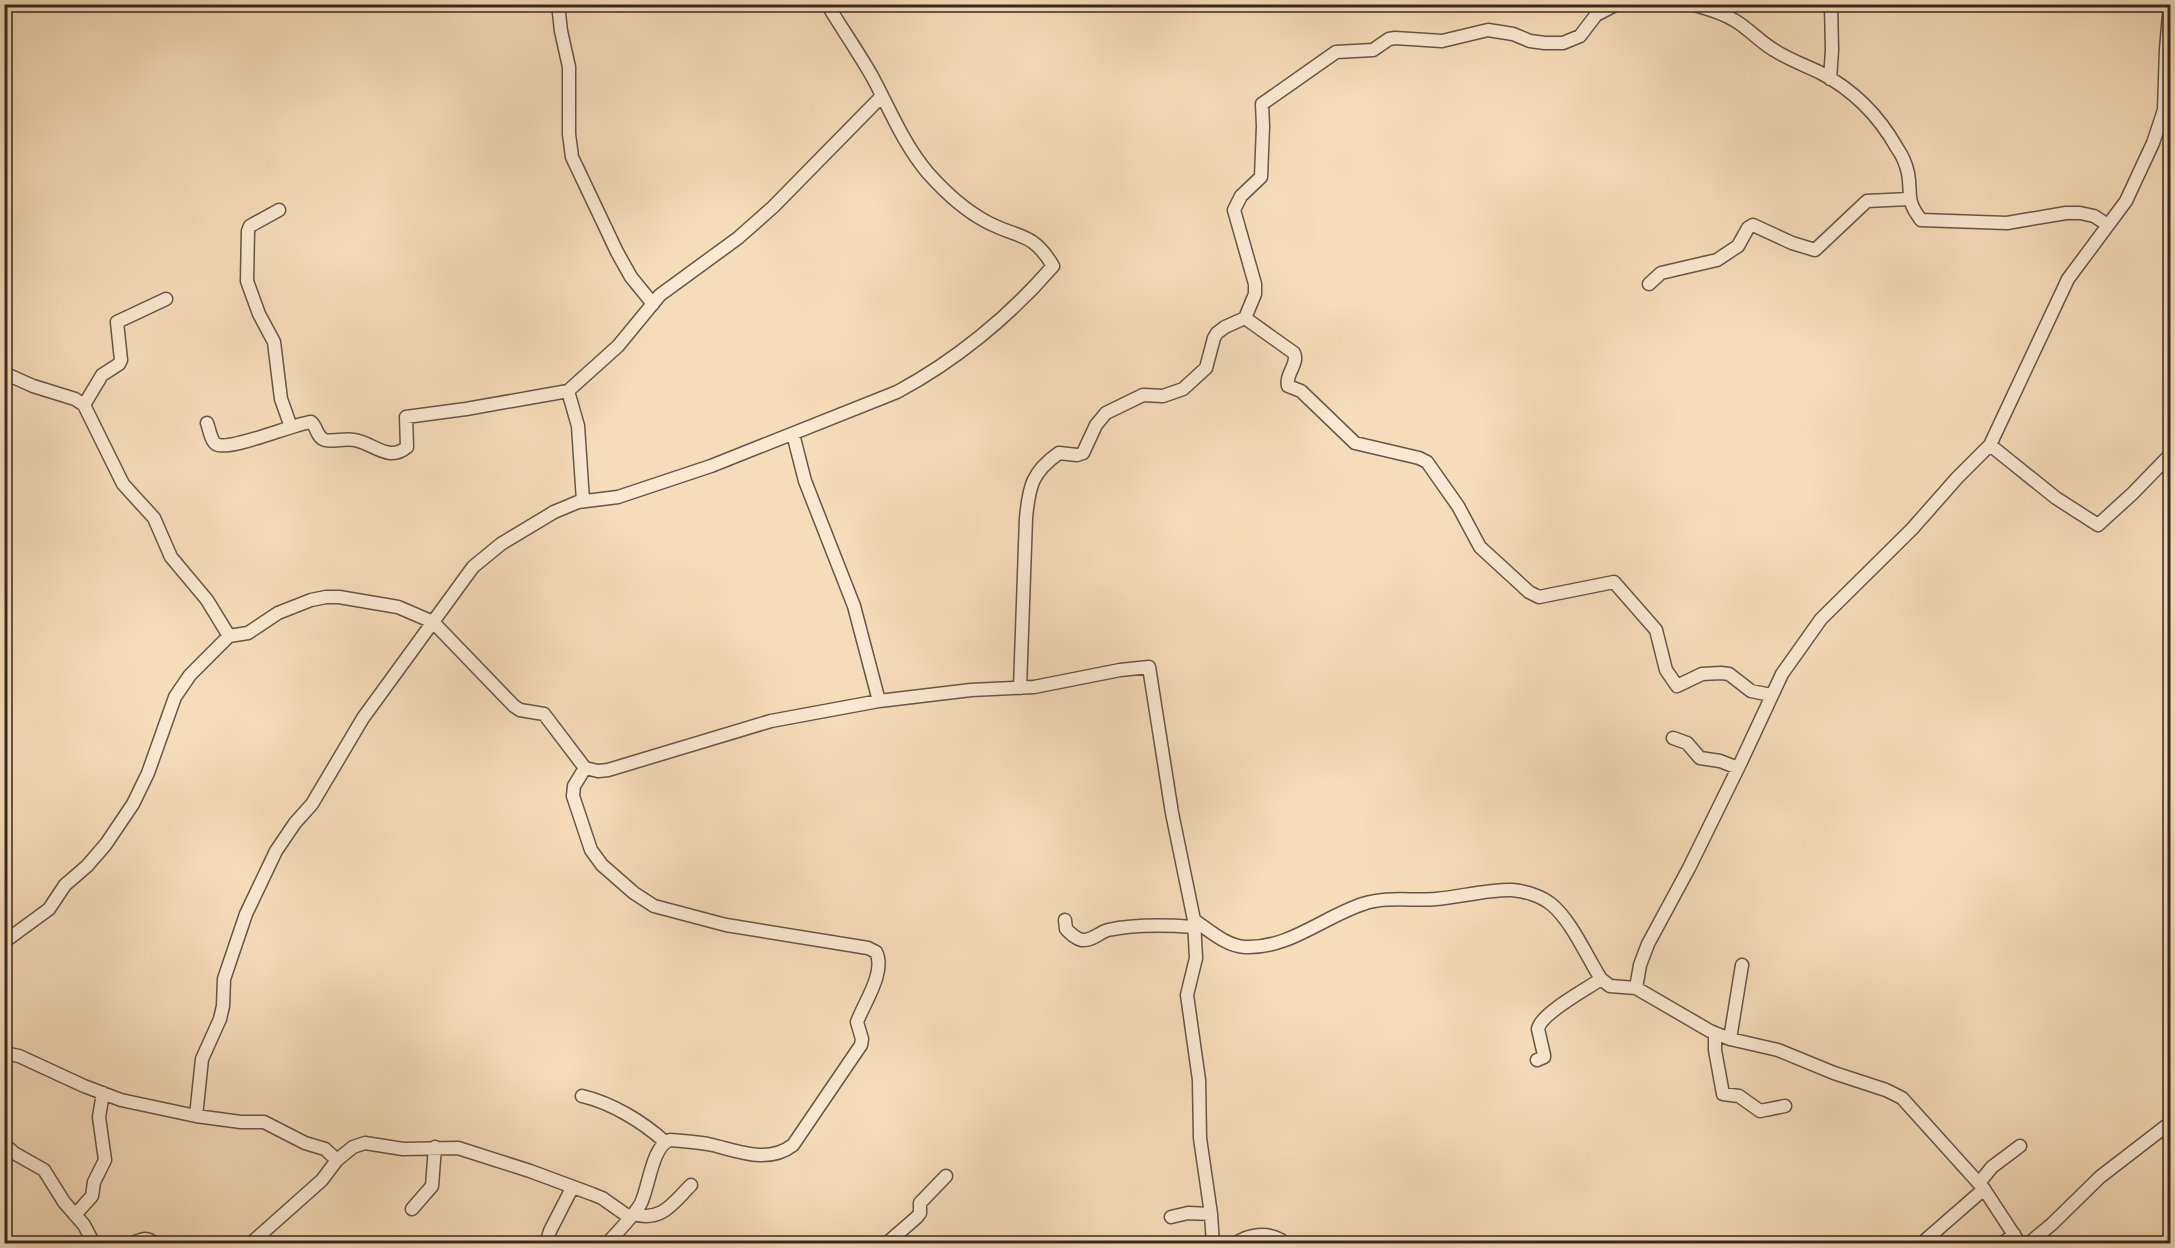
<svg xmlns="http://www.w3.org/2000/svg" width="2175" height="1248" font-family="'Libre Bodoni',serif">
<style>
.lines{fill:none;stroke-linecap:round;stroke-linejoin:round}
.minor-casing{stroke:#645847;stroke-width:15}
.minor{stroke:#f9e9d2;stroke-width:12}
</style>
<rect width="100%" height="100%" fill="#f6ddb9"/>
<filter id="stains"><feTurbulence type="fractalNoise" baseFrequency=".00333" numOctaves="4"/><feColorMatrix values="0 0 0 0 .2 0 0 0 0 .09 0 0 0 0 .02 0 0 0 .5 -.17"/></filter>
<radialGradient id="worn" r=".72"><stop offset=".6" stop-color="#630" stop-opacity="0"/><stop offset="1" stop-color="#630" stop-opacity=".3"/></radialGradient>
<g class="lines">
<defs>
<path id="minor" d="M 558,4 L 561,31 L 569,67 L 569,134 L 572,157 L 617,252 L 631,277 L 653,304
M 1691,4 C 1705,8 1721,12 1734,20 C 1748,28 1759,41 1774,50 C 1788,59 1804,65 1819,72 C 1852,89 1879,116 1897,148 C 1902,155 1906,164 1908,173 C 1912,195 1905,199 1921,220 L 2007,223 L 2066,213 L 2080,213 L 2094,216 L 2108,225
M 1830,79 L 1832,50 L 1831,4
M 279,210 L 250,226 L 248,231 L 247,281 L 259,314 L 274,342 L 281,399 L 291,427
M 1649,284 L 1661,273 L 1717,260 L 1738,246 L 1748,228 L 1753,225 L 1792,243 L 1815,250 L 1867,201 L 1909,199
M 1245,318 L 1294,353 C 1299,364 1285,374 1288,386 L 1301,391 L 1355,443 L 1419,458 L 1427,462 L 1458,506 L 1480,547 L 1529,592 L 1539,597 L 1614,582 L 1656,630 L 1666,670 L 1677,686 L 1702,674 L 1721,673 L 1729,674 L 1751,691 L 1771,695
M 4,373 L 33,386 L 75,399 L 84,405 L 123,484 L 154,518 L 171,557 L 207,600 L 229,636
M 568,391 L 578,426 L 583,501
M 84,405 L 102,375 L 119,364 L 121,360 L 117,322 L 166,299
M 207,423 C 209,428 211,441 216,444 C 229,452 293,424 311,422 C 317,426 316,437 325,440 C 334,442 345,438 354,440 C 372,442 388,463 407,447 L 406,417 L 466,409 L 568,391 L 618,346 L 660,295 L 738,238 L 773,207 L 881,97
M 793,434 L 805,481 L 854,606 L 879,701
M 1990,445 L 2056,498 L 2098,525 L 2132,494 L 2170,455
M 1020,688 L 1026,518 C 1029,486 1032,472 1059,453 L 1077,455 L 1083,453 L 1096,425 L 1106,413 L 1143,395 L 1163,396 L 1183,389 L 1206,368 L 1214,338 L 1217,333 L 1225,327 L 1245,318 L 1255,294 L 1255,284 L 1234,210 L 1241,196 L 1261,177 L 1263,126 L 1262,104 L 1336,52 L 1373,50 L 1389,39 L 1395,38 L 1442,41 L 1488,30 L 1513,34 L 1530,41 L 1545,43 L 1563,43 L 1580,36 L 1596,15 L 1617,4
M 1673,738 L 1687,743 L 1700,758 L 1720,761 L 1738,768
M 585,768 L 574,786 L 573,796 L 591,850 L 602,865 L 634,893 L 654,906 L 726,925 L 868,948 L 876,952 C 886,972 864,1003 857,1022 L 862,1039 L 861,1045 L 793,1145 C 767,1165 736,1150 708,1144 C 696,1142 683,1141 670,1140 C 652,1146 649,1187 641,1203 C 635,1215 616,1233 607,1244
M 1065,920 L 1066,929 C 1071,934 1076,939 1082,940 C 1092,941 1100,932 1108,930 C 1136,924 1166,925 1194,927
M 1194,920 L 1196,958 L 1187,995 L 1199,1080 L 1200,1138 L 1211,1214 L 1213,1244
M 4,942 L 49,909 L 65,885 L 87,866 L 106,844 L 133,804 L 148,773 L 175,697 L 190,675 L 229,636 L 248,633 L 278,613 L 311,600 L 326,597 L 339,597 L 398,607 L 433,622 L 514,706 L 520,710 L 544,714 L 585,768 L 598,771 L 608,770 L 771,721 L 879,701 L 971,690 L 1034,687 L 1120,670 L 1149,667 L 1172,813 L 1194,920 C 1209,930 1226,946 1245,947 C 1289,949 1323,917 1363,904 C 1386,896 1412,901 1436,899 C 1460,897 1489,889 1512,890 C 1525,891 1541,896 1551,904 C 1571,920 1587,957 1601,979 L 1610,986 L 1636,988
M 1715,1033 L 1715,1050 L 1723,1094 L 1739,1096 L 1760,1111 L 1785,1106
M 1730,1039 L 1742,965
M 4,1053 L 19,1056 L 84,1086 L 121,1100 L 196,1116 L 202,1059 L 220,1019 L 223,1006 L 224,979 L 246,914 L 276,851 L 295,823 L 312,804 L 363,718 L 473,567 L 501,544 L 554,512 L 578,502 L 618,497 L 711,466 L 897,392 C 955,361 1010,316 1053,266 C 1032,231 1019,239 987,222 C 966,211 944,191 928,173 C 904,145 890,110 873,78 C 859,53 842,29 827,4
M 1537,1060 L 1544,1057 L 1544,1055 L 1538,1029 C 1541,1013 1587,989 1601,979
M 582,1096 C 612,1103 643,1122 665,1142
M 196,1116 L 241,1122 L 264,1122 L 305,1143 L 325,1149 L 337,1160
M 4,1144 L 14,1153 L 44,1170 L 64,1202 L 84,1225 L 94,1244
M 1979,1183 L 1992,1167 L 2020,1146
M 412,1209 L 432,1186 L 435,1147
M 633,1214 C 662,1222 672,1204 691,1185
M 75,1215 L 92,1196 L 94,1182 L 105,1160 L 99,1117 L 103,1093
M 1171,1217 L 1188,1213 L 1211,1214
M 131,1244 C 141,1239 147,1236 155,1244
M 250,1244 L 322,1180 L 337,1160 L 353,1147 L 365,1143 L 403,1149 L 458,1148 L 530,1171 L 592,1194 L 602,1198 L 629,1217
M 546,1244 L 550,1231 L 572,1188
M 886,1244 L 917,1217 L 920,1213 L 920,1203 L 946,1176
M 1235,1244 C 1248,1234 1267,1232 1281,1240
M 1921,1244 L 1984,1189
M 2002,1244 L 2014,1234
M 2020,1244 L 1984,1189 L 1902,1098 L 1886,1090 L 1834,1073 L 1778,1050 L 1730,1039 L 1710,1031 L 1636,988 L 1640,965 L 1648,944 L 1689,868 L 1741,762 L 1782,674 L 1821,619 L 1912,529 L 1957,478 L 1990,445 L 2068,279 L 2126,201 L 2153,143 L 2164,110 L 2166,49 L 2170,4
M 2028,1244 L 2052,1224 L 2100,1177 L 2170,1123"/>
</defs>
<!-- minor casing -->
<use href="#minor" class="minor-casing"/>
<!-- minor -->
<use href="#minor" class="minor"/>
</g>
<!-- margin -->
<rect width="2175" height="1248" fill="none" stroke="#f6ddb9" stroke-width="24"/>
<rect x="6" y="6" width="2163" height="1236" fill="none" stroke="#332b21" stroke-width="3"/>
<rect x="12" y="12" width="2151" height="1224" fill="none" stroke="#332b21" stroke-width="1.5"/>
<rect width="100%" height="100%" filter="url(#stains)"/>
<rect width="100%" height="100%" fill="url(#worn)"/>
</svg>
